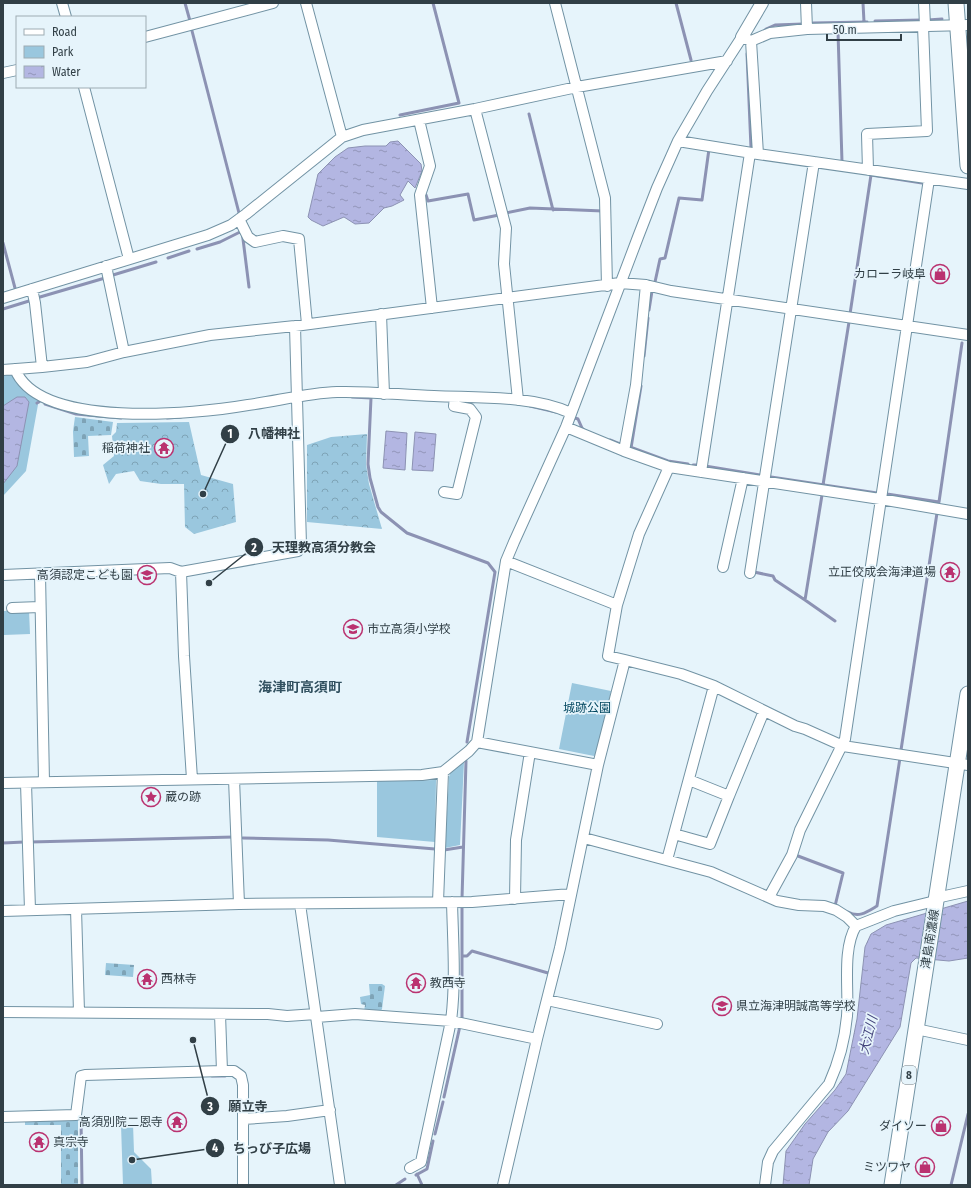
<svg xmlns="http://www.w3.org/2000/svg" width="971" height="1188" font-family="'Fira Sans Condensed','Noto Sans JP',sans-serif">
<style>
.forest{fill:url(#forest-crowns)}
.cemetery{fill:url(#cemetery-stones)}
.green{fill:#9ac7de}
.water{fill:url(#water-ripples);stroke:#8c92b3}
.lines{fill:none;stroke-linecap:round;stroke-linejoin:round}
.stream{stroke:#8c92b3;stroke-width:3}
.minor-casing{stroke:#7293a4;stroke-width:12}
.tertiary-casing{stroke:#7293a4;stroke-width:14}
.primary-casing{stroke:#7293a4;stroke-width:17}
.minor{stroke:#fff;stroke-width:10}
.tertiary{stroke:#fff;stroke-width:12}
.primary{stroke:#fff;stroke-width:15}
.labels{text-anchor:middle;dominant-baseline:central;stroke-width:3.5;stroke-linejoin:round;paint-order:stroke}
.shield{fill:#e6f4fb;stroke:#67757c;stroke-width:1}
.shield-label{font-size:11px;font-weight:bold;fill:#313f46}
.poi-label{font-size:12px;fill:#313f46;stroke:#e6f4fb;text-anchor:end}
.park-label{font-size:12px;fill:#00465f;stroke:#e6f4fb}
.street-label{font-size:12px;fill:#313f46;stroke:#e6f4fb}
.water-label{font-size:13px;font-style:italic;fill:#45457d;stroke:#e6f4fb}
.quarter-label{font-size:14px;font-weight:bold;fill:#325160;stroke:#e6f4fb}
.leader{fill:none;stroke:#313f46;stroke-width:1.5}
.callout-dot{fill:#313f46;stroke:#e6f4fb;stroke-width:1.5}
.mark-label{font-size:12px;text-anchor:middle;font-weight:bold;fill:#fff}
.callout-label{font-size:13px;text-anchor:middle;font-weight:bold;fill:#313f46;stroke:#e6f4fb;stroke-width:3.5;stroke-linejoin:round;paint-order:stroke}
</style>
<defs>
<pattern id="forest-crowns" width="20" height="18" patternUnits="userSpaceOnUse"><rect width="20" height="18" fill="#9ac7de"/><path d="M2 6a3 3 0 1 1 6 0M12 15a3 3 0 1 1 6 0" fill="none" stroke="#7ea3b6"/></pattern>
<pattern id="cemetery-stones" width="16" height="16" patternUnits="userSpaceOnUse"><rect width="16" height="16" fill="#9ac7de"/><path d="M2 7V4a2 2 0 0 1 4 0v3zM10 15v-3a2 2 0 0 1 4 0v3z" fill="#7ea3b6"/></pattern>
<pattern id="water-ripples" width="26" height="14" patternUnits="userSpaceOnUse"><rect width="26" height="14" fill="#b3b6e2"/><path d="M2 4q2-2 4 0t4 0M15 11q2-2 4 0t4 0" fill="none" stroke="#9295b9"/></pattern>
</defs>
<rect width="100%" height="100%" fill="#e6f4fb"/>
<!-- forest -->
<path class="forest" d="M 189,422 L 201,475 L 233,484 L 236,522 L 194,534 L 185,527 L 184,484 L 161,484 L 140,481 L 134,471 L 116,474 L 109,484 L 103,465 L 114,456 L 112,436 L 116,432 L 117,423 Z
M 367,434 L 366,464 L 369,484 L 382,529 L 307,522 L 307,445 L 331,437 Z"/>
<!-- cemetery -->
<path class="cemetery" d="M 75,417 L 113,422 L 111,435 L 88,436 L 89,456 L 74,457 L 73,431 Z
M 106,963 L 134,965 L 133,977 L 105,975 Z
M 369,984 L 382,984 L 385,986 L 382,1009 L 380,1012 L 364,1012 L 365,1005 L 361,1004 L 360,997 L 370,995 Z
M 25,1119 L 78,1119 L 78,1185 L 61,1185 L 61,1125 L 25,1125 Z"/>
<!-- green -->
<path class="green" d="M 3,373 L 10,373 L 39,399 L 26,471 L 3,496 Z
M 29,610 L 30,634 L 4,635 L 4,611 Z
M 572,683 L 611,691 L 597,754 L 594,756 L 559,749 Z
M 464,762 L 460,845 L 445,848 L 449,777 L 451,771 Z
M 436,780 L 435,842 L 377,837 L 377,781 Z
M 133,1124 L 134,1152 L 151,1169 L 152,1185 L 123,1185 L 121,1125 Z"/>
<!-- water -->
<path class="water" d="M 398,141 L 421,164 L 422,171 L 415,188 L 408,181 L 400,195 L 404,200 L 392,206 L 384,208 L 369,223 L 355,224 L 344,217 L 323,226 L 311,220 L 308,217 L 318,174 L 335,157 L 348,148 L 365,146 L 386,146 L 390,142 Z
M 17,397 L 25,397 L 29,402 L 17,466 L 3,484 L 3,406 Z
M 386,431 L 407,433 L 405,470 L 383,468 Z
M 415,432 L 436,434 L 433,471 L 412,470 Z
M 968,901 L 968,958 L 949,961 L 916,958 L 911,963 L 900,1027 L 848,1111 L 828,1132 L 813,1159 L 809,1185 L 783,1185 L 786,1151 L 805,1124 L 835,1090 L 846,1074 L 857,1019 L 865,947 L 871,934 L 886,925 Z"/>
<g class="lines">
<!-- stream -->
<path class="stream" d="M 185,3 L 190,21
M 676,3 L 691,60
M 863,3 L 864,22
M 928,20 L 942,19
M 875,21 L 922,20
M 813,23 L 867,22
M 191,27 L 239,213
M 766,29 L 775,25 L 803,24
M 838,32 L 842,162
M 748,51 L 747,54 L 751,148
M 529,114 L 553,210
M 400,115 L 459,103 L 433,3
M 426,195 L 428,201 L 468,194 L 474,220 L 499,215
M 506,213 L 530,208 L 603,211
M 3,243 L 15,288
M 197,249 L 220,242 L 242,231 L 249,287
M 168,258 L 189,251
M 113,275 L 156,262
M 655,282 L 660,259 L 665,258 L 679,198 L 702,200 L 709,149
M 40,297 L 105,278
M 3,309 L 29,301
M 649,310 L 652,291
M 850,314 L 871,175 L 922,183
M 644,356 L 648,318
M 352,397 L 371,398 L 368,464 L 370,478 L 378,507 L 381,512 L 407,533 L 488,563 L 495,572 L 467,742
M 37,403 L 39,402
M 45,404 L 76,414 L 121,418
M 530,406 L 556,412
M 167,418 L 181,417
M 575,418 L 578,419 L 582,428 L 585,431
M 610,440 L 620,444
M 630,447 L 668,461 L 688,464
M 631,448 L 641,386
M 693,465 L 698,465
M 705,466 L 760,475
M 771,477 L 877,493
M 823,485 L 849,322
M 887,494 L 939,502 L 962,343
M 822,495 L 805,600 L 835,621
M 754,572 L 773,576 L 775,580 L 805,600
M 901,750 L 937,513
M 243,838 L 328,840 L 435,849
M 30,842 L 234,837
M 3,843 L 24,842
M 444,850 L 463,847
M 798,856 L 843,873 L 835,906 L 838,907
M 462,899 L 466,761
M 848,912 C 859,918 867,912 877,906 L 900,758
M 462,956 L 467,956 L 472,951 L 548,973
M 462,1018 L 462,905
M 212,1076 L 225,1076
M 444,1097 L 460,1026
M 81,1118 L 82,1185
M 435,1134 L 443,1102
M 417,1174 L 422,1185
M 416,1175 L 427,1169 L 433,1141
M 396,1185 L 405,1179
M 951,1185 L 968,1114"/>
<defs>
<path id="minor" d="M 62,3 L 66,17
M 306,3 L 342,137
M 555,3 L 605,198 L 607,286
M 806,3 L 807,29
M 924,3 L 925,26
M 145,37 L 273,3
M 751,41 L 770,33 L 807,29 L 968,25
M 3,73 L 17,70
M 84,87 L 129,259
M 475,109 L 506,228 L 504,264 L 518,400
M 419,120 L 430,166 L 420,195 L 432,308
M 678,141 L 758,154 L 968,184
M 868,170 L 867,134 L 927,131 L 923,26
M 239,219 L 248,237 L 255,242 L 283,236 L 299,239 L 307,324
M 106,266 L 124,352
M 32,289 L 35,303 L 42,367
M 3,298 L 208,235 L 231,225 L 246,214 L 342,137 L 363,130 L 475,109 L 577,87 L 727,61
M 381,314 L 384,394
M 15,369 C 39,430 196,414 248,405 C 278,401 307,393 337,392 C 369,391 402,395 434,396 C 478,398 531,395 571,413
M 3,370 L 42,367 L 87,362 L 124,352 L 210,335 L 295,326 L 620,283 L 646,285 L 671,291 L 968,335
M 566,427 L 624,451 L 669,467 L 880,499 L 968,514
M 624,451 L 636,385 L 646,285
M 701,472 L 750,153
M 444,492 L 457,494 L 476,417 L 470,409 L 454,406 L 455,397
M 506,561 L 617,605 L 608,656 L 625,660
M 723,567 L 743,478
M 181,572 L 184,656 L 192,779
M 750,573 L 814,162
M 40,574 L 44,782
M 3,575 L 170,568 L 181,572 L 298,551 L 301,545 L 295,326
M 617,605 L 639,534 L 669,467
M 12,608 L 40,607
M 477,742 L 598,765
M 234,779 L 239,904
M 689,780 L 729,796 L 764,711
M 3,783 L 422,775 L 443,772 L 469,751 L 477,742 L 506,561 L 514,542 L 566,427 L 638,237 L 657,188 L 678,141 L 707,91 L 742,37 L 751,41 L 758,154
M 26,783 L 30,910
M 674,834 L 710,844 L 729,796
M 584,838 L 711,872 L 777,901 L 799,905 L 824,906 L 836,910 L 847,917 L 856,926 L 894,911 L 935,901
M 667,860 L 714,686
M 769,897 L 792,855 L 800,830 L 845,739 L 929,179
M 936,898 L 968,891
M 515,899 L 516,840 L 530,752
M 438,902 L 443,772
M 300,904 L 340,1185
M 76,909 L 79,1012
M 3,911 L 239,904 L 472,902 L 571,894
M 547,1000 L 657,1024
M 3,1012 L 268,1014 L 287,1016 L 316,1014
M 220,1014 L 222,1071 L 234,1071 L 241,1076 L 243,1085 L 243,1185
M 317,1017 L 355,1014 L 451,1021 L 537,1039
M 916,1029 L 968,1040
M 3,1117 L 76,1115 L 81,1076 L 85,1075 L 222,1071
M 243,1119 L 287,1116 L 330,1110
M 410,1168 L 421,1162 L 451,1021 C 456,982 453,942 452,902
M 503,1185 L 537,1039 L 560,948 L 598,765 L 625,660 L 681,674 L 714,686 L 795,726 L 805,729 L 843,746 L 968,765
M 765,1185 L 768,1162 L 773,1151 L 829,1084 C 838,1064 845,1039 847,1016 C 849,989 842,949 856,926"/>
<path id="tertiary" d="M 742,37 L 762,3"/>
<path id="primary" d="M 956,3 L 968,166
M 892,1185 L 968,694"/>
</defs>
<!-- minor casing -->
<use href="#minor" class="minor-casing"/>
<!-- tertiary casing -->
<use href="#tertiary" class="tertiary-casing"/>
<!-- primary casing -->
<use href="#primary" class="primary-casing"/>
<!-- minor -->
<use href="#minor" class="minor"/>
<!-- tertiary -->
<use href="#tertiary" class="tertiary"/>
<!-- primary -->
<use href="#primary" class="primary"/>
</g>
<!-- icons -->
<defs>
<symbol id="shop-ring" viewBox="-11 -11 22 22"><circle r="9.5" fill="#e6f4fb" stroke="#ba3270" stroke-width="1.5"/><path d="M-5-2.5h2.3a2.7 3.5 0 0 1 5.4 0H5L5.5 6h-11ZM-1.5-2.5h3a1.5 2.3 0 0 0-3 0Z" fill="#ba3270"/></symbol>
<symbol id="temple-ring" viewBox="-11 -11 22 22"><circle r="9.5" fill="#e6f4fb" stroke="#ba3270" stroke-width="1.5"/><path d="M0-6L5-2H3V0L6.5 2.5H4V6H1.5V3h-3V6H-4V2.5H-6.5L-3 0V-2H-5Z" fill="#ba3270"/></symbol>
<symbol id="school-ring" viewBox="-11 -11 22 22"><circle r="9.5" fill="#e6f4fb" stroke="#ba3270" stroke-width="1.5"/><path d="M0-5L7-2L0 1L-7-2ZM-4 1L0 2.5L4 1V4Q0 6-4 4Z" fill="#ba3270"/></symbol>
<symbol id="sight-ring" viewBox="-11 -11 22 22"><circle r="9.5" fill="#e6f4fb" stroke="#ba3270" stroke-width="1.5"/><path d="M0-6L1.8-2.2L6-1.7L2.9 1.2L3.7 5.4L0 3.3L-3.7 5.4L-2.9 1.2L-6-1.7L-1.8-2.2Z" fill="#ba3270"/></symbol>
</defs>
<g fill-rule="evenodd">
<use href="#shop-ring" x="929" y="263" width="22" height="22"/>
<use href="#temple-ring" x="153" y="437" width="22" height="22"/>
<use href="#temple-ring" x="939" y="561" width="22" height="22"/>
<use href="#school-ring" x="136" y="564" width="22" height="22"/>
<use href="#school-ring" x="342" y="618" width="22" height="22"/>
<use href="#sight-ring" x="140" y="786" width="22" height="22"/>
<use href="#temple-ring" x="136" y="968" width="22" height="22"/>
<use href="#temple-ring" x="405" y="972" width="22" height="22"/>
<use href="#school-ring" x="711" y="995" width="22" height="22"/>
<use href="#temple-ring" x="166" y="1111" width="22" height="22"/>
<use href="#shop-ring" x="930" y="1115" width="22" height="22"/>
<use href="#temple-ring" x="28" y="1131" width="22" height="22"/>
<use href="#shop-ring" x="914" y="1156" width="22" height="22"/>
</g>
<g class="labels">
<!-- shield labels -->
<rect class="shield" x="902" y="1066" width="14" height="18" rx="3"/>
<g class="shield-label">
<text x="909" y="1075">8</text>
</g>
<!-- poi labels -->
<g class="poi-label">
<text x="926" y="274">カローラ岐阜</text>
<text x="150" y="448">稲荷神社</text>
<text x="936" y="572">立正佼成会海津道場</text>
<text x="133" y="575">高須認定こども園</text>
<text x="367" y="629" text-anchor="start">市立高須小学校</text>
<text x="165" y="797" text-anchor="start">蔵の跡</text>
<text x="161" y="979" text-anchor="start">西林寺</text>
<text x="430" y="983" text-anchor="start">教西寺</text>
<text x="736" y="1006" text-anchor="start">県立海津明誠高等学校</text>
<text x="163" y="1122">高須別院二恩寺</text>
<text x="927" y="1126">ダイソー</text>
<text x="53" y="1142" text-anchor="start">真宗寺</text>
<text x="911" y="1167">ミツワヤ</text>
</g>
<!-- park labels -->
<g class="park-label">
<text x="587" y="708">城跡公園</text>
</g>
<!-- street labels -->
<g class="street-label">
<text transform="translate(930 939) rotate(-81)">津島南濃線</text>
</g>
<!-- water labels -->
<g class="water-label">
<text transform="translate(868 1035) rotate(-76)">大江川</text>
</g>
<!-- quarter labels -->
<g class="quarter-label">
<text x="300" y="687">海津町高須町</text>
</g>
</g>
<!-- callouts -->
<path class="leader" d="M203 494L230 434M209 583L254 547M193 1040L210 1106M132 1160L215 1148"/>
<g class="callout-dot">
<circle cx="203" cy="494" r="4"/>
<circle cx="209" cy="583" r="4"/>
<circle cx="193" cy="1040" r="4"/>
<circle cx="132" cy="1160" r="4"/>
<circle cx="230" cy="434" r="10"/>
<circle cx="254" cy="547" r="10"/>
<circle cx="210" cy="1106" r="10"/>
<circle cx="215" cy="1148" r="10"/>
</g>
<g class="mark-label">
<text x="230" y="438">1</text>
<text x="254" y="552">2</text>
<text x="210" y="1111">3</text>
<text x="215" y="1152">4</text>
</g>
<g class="callout-label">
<text x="274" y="438">八幡神社</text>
<text x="324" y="552">天理教高須分教会</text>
<text x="248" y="1111">願立寺</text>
<text x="272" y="1153">ちっび子広場</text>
</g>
<!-- border -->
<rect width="971" height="1188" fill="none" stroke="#313f46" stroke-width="8"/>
<!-- legend -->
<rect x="16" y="16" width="130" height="72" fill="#e6f4fb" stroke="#9eacb3"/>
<rect x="24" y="29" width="20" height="6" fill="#ffffff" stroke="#9eacb3"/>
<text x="52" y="36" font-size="12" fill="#313f46">Road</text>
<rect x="24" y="46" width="20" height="12" fill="#9ac7de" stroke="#9eacb3"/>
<text x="52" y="56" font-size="12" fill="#313f46">Park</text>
<rect x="24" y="66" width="20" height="12" fill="url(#water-ripples)" stroke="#9eacb3"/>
<text x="52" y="76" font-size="12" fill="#313f46">Water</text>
<!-- scale -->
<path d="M827 34v6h74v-6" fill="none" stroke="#313f46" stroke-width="2"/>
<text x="833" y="34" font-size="12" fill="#313f46" stroke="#e6f4fb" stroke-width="3" paint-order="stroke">50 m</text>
</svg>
